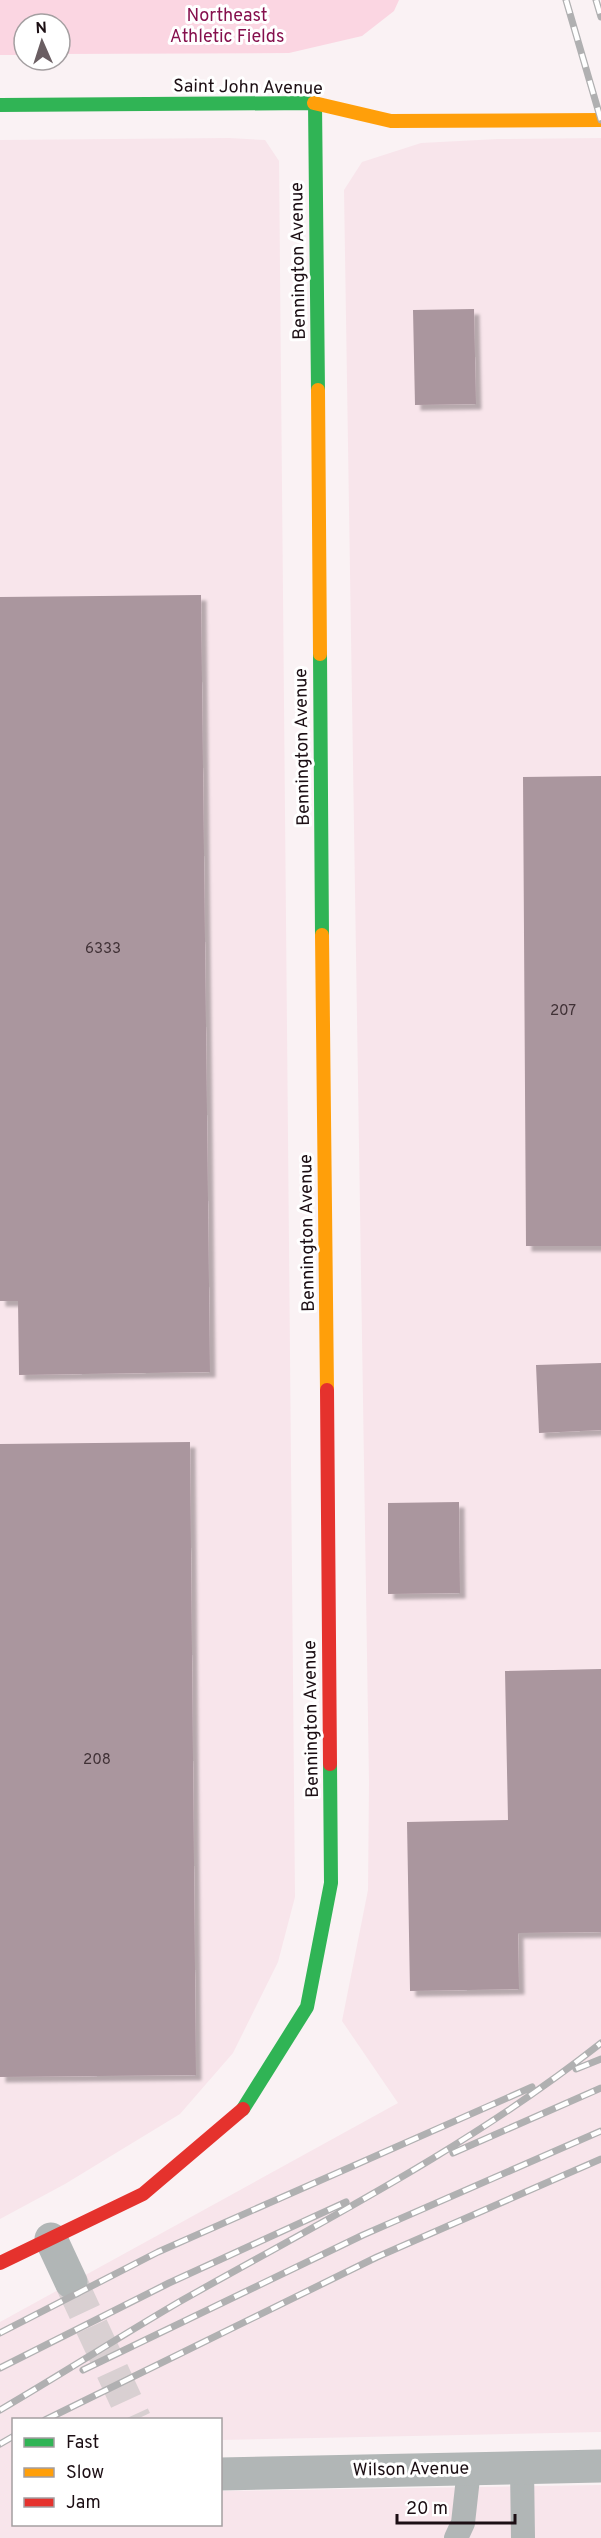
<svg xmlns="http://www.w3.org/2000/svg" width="601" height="2538" font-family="Overpass,sans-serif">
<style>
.built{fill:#f8e5eb}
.green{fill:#fbd6e2}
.building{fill:#aa969e;filter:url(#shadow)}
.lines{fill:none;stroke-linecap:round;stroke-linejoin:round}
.street-tunnel{stroke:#d9d0d2;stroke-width:33;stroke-dasharray:33 16;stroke-linecap:butt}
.lane{stroke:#b1b6b6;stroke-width:24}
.street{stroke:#b1b6b6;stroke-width:33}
.fast{stroke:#30b455;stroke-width:14}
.slow{stroke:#ff9f0a;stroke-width:14}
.jam{stroke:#e5322d;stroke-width:14}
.rail-casing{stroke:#b0b0b1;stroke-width:7}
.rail{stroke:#fff;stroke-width:4.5;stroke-dasharray:14;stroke-linecap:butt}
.labels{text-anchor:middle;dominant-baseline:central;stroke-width:6;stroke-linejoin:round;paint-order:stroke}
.number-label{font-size:15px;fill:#403136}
.park-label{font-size:18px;fill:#85104d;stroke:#fff}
.street-label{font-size:18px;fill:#1c0f14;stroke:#fff}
</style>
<defs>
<filter id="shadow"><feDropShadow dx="5.5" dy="5.5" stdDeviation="1.5" flood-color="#0004"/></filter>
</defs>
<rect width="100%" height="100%" fill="#faf2f4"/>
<!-- built -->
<path class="built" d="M 229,138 L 265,140 L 279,161 L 295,1897 L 278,1962 L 233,2053 L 180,2114 L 65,2184 L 0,2219 L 0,140 Z
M 601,138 L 601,2432 L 221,2440 L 220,2420 L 14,2420 L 14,2524 L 220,2524 L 221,2491 L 601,2485 L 601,2538 L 0,2538 L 0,2322 L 398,2103 L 342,2021 L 368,1890 L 369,1782 L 344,190 L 362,162 L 421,143 L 498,139 Z"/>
<!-- green -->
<path class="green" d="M 0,0 L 399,0 L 394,11 L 362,36 L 289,53 L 60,54 L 60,24 L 24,24 L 24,55 L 0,55 Z"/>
<!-- building -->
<path class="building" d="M 474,309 L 476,404 L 415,405 L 413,310 Z
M 201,595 L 210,1372 L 19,1375 L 18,1301 L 0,1301 L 0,597 Z
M 601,776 L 601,1246 L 526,1246 L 523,777 Z
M 601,1363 L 601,1430 L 539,1433 L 536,1365 Z
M 190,1442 L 196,2075 L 0,2077 L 0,1444 Z
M 459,1502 L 460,1593 L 388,1594 L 388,1503 Z
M 601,1669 L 601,1932 L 518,1933 L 519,1989 L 410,1991 L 407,1822 L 508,1820 L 505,1671 Z"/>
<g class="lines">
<!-- street-tunnel -->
<path class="street-tunnel" d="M 71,2282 L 135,2420"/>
<!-- lane -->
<path class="lane" d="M 522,2468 L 523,2538
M 456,2538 L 463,2523 L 469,2469"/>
<!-- street -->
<path class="street" d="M 51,2239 L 71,2282
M 220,2474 L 601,2466"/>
<!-- fast -->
<path class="fast" d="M 315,103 L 318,390
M 0,105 L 314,103
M 320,654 L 322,935
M 243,2109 L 307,2007 L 331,1883 L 330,1764"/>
<!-- slow -->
<path class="slow" d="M 314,103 L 391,121 L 601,120
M 318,390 L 320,654
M 322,935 L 327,1390"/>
<!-- jam -->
<path class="jam" d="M 327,1390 L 330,1764
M 0,2263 L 143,2194 L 243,2109"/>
<defs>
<path id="rail" d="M 566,0 L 601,120
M 596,0 L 601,17
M 576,2069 L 601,2059
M 453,2153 L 601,2088
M 0,2333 L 158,2252 L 532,2087
M 0,2368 L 169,2283 L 346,2202
M 83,2370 L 363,2235 L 601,2131
M 0,2410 C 60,2375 119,2337 179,2302 C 323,2221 471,2146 601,2043
M 45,2420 L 377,2257 L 601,2159
M 0,2444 L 14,2436"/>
</defs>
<!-- rail casing -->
<use href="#rail" class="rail-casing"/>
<!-- rail -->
<use href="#rail" class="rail"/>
</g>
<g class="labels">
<!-- number labels -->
<g class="number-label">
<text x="103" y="949">6333</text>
<text x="563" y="1011">207</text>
<text x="97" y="1760">208</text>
</g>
<!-- park labels -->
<g class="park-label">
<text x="227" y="16">Northeast<tspan x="227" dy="21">Athletic Fields</tspan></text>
</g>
<!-- street labels -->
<g class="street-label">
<text transform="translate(248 88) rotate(1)">Saint John Avenue</text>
<text transform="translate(299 261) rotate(-91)">Bennington Avenue</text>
<text transform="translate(303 747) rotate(-91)">Bennington Avenue</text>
<text transform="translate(308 1233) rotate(-91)">Bennington Avenue</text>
<text transform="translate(312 1719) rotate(-91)">Bennington Avenue</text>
<text transform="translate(411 2470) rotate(-1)">Wilson Avenue</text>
</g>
</g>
<!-- legend -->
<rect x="12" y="2418" width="210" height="108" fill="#ffffff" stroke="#a49fa1" stroke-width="1.5"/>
<rect x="24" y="2438" width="30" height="9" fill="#30b455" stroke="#a49fa1" stroke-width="1.5"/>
<text x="66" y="2448" font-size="18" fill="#1c0f14">Fast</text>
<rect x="24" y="2468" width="30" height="9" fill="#ff9f0a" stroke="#a49fa1" stroke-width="1.5"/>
<text x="66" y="2478" font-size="18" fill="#1c0f14">Slow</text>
<rect x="24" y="2498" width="30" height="9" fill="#e5322d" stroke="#a49fa1" stroke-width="1.5"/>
<text x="66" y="2508" font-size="18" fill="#1c0f14">Jam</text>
<!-- north arrow -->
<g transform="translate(42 42) rotate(357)"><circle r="28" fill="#ffffff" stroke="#a49fa1" stroke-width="1.5"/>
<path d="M0-4.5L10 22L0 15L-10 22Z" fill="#6a5e62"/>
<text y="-9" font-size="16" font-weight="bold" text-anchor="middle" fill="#1c0f14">N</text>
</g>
<!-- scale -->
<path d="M397 2514v9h118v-9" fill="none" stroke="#1c0f14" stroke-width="3"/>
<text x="406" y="2514" font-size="18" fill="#1c0f14" stroke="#ffffff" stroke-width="4.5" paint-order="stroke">20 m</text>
</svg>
